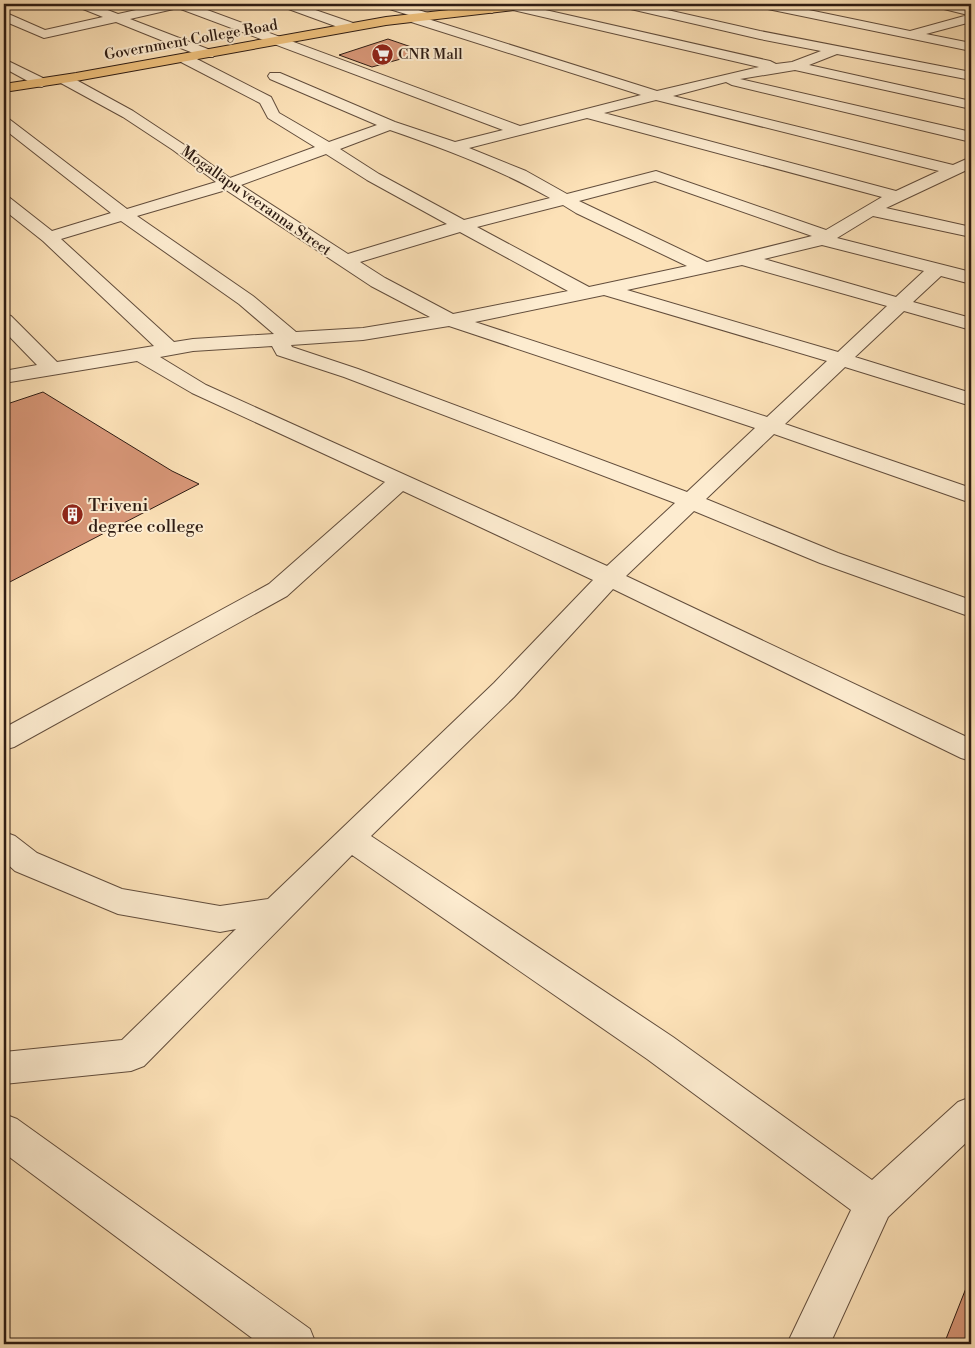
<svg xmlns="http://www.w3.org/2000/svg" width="975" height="1348" font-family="'Libre Bodoni',serif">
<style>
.building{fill:#d79677;stroke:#2e1c13}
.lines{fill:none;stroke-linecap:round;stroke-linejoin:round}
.minor-casing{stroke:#624d3c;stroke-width:2}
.major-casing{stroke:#2e1c13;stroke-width:2}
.minor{fill:#fdecd0;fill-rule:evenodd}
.major{fill:#eec07c;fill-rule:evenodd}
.labels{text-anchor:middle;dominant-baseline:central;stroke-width:4;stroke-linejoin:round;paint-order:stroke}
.far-street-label{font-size:15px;fill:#2e1c13;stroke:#fdecd0}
.far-poi-label{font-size:15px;fill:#2e1c13;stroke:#fdecd0;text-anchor:start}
.poi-label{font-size:18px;fill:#2e1c13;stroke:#fdecd0;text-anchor:start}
</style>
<rect width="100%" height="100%" fill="#fce1b7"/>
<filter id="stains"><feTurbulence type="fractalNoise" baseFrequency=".004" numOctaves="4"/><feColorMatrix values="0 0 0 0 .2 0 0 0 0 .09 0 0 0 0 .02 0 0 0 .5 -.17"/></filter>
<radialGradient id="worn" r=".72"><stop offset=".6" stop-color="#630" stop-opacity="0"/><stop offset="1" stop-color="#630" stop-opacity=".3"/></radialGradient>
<!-- building -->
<path class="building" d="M 388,39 L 426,52 L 372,67 L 339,55 Z
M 43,392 L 172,471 L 199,484 L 4,585 L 4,405 Z
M 970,1278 L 971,1278 L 971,1344 L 944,1344 Z"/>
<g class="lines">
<defs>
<path id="minor" d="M 76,4 L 92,4 L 118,14 L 163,4 L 191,4 L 520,126 L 641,95 L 408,21 L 406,18 L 409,15 L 383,7 L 381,4 L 399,4 L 428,13 L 430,16 L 428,19 L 657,91 L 759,67 L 513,10 L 507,6 L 508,4 L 519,4 L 770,61 L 776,64 L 792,62 L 821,51 L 760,39 L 622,7 L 620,4 L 641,4 L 760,31 L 971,72 L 971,80 L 837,54 L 809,65 L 971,101 L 971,109 L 795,70 L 740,79 L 971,132 L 971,142 L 732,85 L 726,82 L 673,96 L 953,165 L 971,157 L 971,168 L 886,208 L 971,227 L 971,237 L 873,216 L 837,238 L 971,272 L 971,284 L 941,276 L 913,302 L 971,318 L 971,330 L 904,311 L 855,357 L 971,393 L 971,406 L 845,367 L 785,424 L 971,488 L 971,503 L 774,434 L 706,499 L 838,553 L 971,600 L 971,617 L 820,563 L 694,511 L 626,576 L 971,739 L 971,761 L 961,758 L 613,589 L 514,697 L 371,836 L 673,1037 L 872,1180 L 958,1102 L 971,1097 L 971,1138 L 888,1217 L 830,1344 L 787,1344 L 851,1210 L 647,1059 L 352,855 L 144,1066 L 131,1071 L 4,1084 L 4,1052 L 122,1040 L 236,929 L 220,932 L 118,914 L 15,871 L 4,861 L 4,832 L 15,836 L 37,853 L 122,889 L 220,906 L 268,899 L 494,683 L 593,580 L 403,491 L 287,596 L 14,747 L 4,750 L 4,728 L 269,584 L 385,482 L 192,393 L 137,361 L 4,383 L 4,371 L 37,365 L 4,331 L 4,314 L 11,316 L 57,362 L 154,346 L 43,241 L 4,210 L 4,197 L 10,198 L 52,231 L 111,213 L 4,129 L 4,118 L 9,119 L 127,209 L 216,182 L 173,150 L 123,117 L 59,82 L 57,79 L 59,76 L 69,76 L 133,111 L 183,144 L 230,178 L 315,147 L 268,118 L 260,103 L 179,61 L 177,58 L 179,55 L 189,55 L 271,97 L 279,113 L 329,142 L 377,125 L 270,79 L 268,76 L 270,73 L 280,73 L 395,122 L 455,142 L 503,130 L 178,8 L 130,19 L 213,51 L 215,54 L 213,57 L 203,57 L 116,22 L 44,38 L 4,21 L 4,12 L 45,30 L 103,17 L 78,7 ZM 656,100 L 939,171 L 896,191 L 604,113 ZM 587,118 L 882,197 L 826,230 L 656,171 L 567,194 L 526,171 L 469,148 ZM 390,130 C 445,149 499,169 550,198 L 464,220 L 379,174 L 340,149 ZM 326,154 L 367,180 L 447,224 L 348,254 L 241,185 ZM 655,181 L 812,236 L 707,262 L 579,201 ZM 226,190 L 371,286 L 430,317 L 363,328 L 296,332 L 253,296 L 137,216 ZM 563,205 L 576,213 L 687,266 L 589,287 L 477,227 ZM 121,221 L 239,304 L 274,334 L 193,339 L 174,342 L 61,239 ZM 460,232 L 568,291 L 453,314 L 385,278 L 360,262 ZM 822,245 L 924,271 L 896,297 L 764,259 ZM 742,265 L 887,306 L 838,352 L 627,290 ZM 604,295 L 827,361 L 767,417 L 475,322 ZM 449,326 L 755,428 L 687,492 L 358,369 L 292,347 L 291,345 L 363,340 ZM 272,346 L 277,355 L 344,377 L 675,503 L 607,566 L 206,385 L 160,357 L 193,351 Z
M 281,4 L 298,4 L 356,24 L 357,27 L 356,30 L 346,30 L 283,7 Z
M 471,4 L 488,4 L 498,9 L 492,13 L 473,7 Z
M 757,4 L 780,4 L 910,31 L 968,15 L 936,7 L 934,4 L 954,4 L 971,8 L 971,22 L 926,34 L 971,43 L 971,51 L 763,8 Z
M 4,59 L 47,80 L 49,83 L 42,87 L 37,86 L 4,68 Z
M 4,1114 L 17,1119 L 310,1329 L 316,1344 L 260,1344 L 4,1153 Z"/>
<path id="major" d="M 502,4 L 538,4 L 532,8 L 386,25 L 76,81 L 4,92 L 4,84 L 76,73 L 386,17 Z"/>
</defs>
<!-- minor casing -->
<use href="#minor" class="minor-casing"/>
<!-- major casing -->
<use href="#major" class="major-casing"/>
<!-- minor -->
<use href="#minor" class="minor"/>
<!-- major -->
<use href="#major" class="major"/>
</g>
<!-- icons -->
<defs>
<symbol id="supermarket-disc" viewBox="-11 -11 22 22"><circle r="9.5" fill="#8f2418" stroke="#fdecd0"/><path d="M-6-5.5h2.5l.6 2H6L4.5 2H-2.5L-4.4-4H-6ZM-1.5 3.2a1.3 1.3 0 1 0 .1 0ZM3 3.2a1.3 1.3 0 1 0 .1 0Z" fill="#fff"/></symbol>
<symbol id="building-disc" viewBox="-11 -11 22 22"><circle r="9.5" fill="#8f2418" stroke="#fdecd0"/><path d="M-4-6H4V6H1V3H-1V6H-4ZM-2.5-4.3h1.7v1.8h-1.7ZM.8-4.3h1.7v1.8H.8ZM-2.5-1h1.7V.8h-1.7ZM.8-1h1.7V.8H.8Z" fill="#fff"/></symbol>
</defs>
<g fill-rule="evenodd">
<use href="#supermarket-disc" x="370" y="42" width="25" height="25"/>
<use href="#building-disc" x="60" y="502" width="25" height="25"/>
</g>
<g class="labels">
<!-- far-street labels -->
<g class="far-street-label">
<text transform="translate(191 40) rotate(-10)">Government College Road</text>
<text transform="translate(256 201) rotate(35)">Mogallapu veeranna Street</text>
</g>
<!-- far-poi labels -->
<g class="far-poi-label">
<text x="398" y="54">CNR Mall</text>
</g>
<!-- poi labels -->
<g class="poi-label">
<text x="88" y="505">Triveni<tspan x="88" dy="21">degree college</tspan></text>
</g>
</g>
<!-- margin -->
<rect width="975" height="1348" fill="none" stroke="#fce1b7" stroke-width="20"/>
<rect x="5" y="5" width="965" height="1338" fill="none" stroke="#2e1c13" stroke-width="2.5"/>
<rect x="10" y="10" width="955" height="1328" fill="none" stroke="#2e1c13"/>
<rect width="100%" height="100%" filter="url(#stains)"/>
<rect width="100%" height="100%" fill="url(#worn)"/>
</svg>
